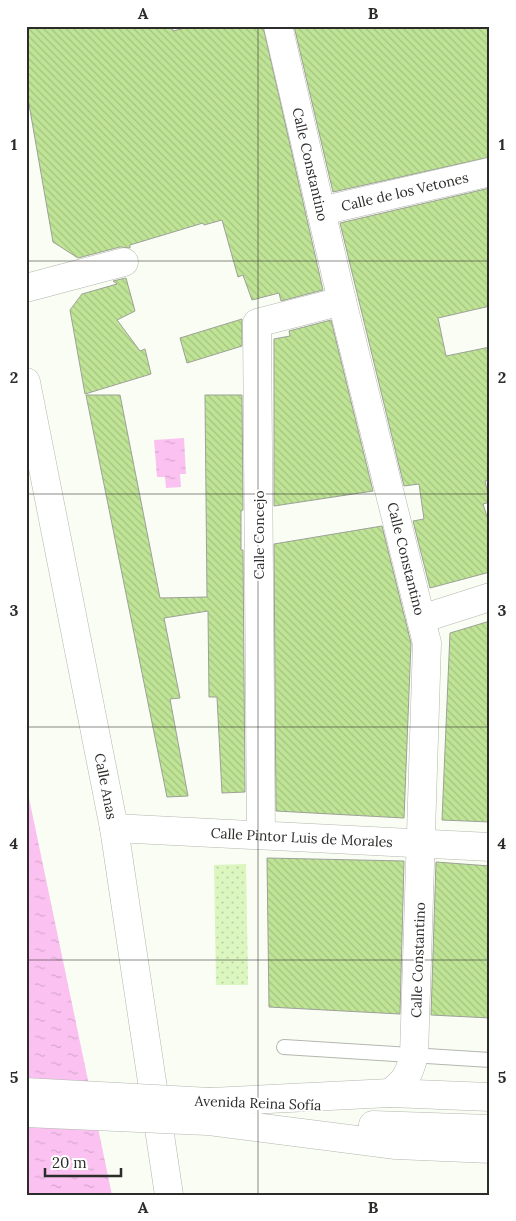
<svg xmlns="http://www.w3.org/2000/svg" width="516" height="1221" font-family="Lora,serif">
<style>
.green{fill:url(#green-dots)}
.water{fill:url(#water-ripples)}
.building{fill:url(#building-back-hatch);stroke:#9da198}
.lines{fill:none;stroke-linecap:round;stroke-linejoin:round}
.lane-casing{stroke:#b3b7ae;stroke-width:16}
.street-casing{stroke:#b3b7ae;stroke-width:29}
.highway-casing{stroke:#b3b7ae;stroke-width:29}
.lane{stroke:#fff;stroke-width:14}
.street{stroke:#fff;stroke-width:28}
.highway{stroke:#fff;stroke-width:28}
.highway-bridge-casing{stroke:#b3b7ae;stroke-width:29;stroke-linecap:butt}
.highway-bridge{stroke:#fff;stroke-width:28}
.grid{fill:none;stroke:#2c2d2a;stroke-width:1;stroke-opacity:0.55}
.labels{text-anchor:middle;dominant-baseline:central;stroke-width:4;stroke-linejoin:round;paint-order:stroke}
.street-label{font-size:14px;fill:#2c2d2a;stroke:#fff}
.neatline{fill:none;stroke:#2c2d2a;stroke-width:2}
.grid-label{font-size:16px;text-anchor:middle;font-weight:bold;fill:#2c2d2a}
</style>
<defs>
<pattern id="green-dots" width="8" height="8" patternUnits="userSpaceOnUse" patternTransform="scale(1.25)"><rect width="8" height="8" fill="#dbf6be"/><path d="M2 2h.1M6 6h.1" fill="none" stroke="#bcd3a3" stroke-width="1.8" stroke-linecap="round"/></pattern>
<pattern id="water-ripples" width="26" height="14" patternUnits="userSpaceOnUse" patternTransform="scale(1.25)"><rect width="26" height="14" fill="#fbc2f1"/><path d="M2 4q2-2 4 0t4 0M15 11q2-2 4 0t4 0" fill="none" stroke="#d7a7cf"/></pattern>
<pattern id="building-back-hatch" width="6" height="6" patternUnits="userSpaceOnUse" patternTransform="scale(1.25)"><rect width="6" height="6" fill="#bfe495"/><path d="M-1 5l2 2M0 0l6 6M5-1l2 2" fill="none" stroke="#a4c481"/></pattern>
</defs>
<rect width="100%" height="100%" fill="#f9fdf4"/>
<!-- green -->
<path class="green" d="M 246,864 L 248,985 L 216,985 L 214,865 Z"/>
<!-- water -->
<path class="water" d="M 184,438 L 186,474 L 180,474 L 181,487 L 166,488 L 165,477 L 157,477 L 154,440 Z
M 26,793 L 29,798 L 112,1195 L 26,1195 Z"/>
<!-- building -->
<path class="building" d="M 26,26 L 172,26 L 173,31 L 193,26 L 263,26 L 323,290 L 281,301 L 279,293 L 252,300 L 243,275 L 238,277 L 222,220 L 204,225 L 203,223 L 130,245 L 130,248 L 120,247 L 78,258 L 53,242 L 26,87 Z
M 294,26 L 490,26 L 490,157 L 333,192 Z
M 490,188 L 490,306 L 438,318 L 446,356 L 490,347 L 490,480 L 485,481 L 490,502 L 483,504 L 490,526 L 490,572 L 430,588 L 413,521 L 424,519 L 419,484 L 404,486 L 340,223 Z
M 126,278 L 135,311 L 117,320 L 140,351 L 145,349 L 151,374 L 85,394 L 70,310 L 82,294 L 117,284 L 113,281 Z
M 242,319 L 242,346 L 187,363 L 180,338 Z
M 331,320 L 373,491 L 274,506 L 274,339 L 290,336 L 289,331 Z
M 86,395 L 120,395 L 160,598 L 207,597 L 205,395 L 242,395 L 243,510 L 241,511 L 241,550 L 243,550 L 245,792 L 222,793 L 217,697 L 209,697 L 208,611 L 164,618 L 180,698 L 170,699 L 188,796 L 167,797 Z
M 382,526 L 411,643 L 404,818 L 276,811 L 274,544 Z
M 490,621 L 490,822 L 442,820 L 450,633 Z
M 267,858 L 404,861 L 400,1014 L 269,1007 Z
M 436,862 L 490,866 L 490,1018 L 431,1015 Z"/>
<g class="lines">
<defs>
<path id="lane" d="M 284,1047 L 490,1060"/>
<g id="street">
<path id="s1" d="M 278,26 L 342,301 L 427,643 L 414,1055 C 409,1075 406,1080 390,1093"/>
<path id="s2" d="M 321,211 L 490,172"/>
<path d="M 26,288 L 124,262"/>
<path id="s3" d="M 26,382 L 114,828 L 169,1195"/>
<path d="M 421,619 L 490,597"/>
<path id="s4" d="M 114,828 L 490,847"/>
<path d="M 261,835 L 257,323 L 342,301"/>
</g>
<path id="highway" d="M 210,1102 L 390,1093 L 490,1097
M 209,1121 L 396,1145 L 490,1149
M 373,1125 L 490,1129"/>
</defs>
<!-- lane casing -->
<use href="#lane" class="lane-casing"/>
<!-- street casing -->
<use href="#street" class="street-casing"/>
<!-- highway casing -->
<use href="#highway" class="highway-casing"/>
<!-- lane -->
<use href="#lane" class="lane"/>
<!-- street -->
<use href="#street" class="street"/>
<!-- highway -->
<use href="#highway" class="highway"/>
<defs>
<path id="highway-bridge" d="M 26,1092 L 210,1102
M 26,1113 L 207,1121"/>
</defs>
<!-- highway-bridge casing -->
<use href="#highway-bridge" class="highway-bridge-casing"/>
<!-- highway-bridge -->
<use href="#highway-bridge" class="highway-bridge"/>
</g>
<!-- grid -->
<path class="grid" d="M 258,26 L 258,1195M 26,261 L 490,261M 26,494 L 490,494M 26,727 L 490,727M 26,960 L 490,960"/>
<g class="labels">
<!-- street labels -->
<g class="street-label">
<text stroke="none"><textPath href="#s1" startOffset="142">Calle Constantino</textPath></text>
<text stroke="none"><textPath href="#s2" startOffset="86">Calle de los Vetones</textPath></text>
<text transform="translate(259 535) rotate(-90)">Calle Concejo</text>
<text stroke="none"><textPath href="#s1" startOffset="548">Calle Constantino</textPath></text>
<text stroke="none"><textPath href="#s3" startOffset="412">Calle Anas</textPath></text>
<text stroke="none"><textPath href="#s4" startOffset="188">Calle Pintor Luis de Morales</textPath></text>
<text transform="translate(418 960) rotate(-88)">Calle Constantino</text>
<text transform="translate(258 1103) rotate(2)">Avenida Reina Sofía</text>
</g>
</g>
<!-- border -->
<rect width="516" height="1221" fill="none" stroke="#ffffff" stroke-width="55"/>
<!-- scale -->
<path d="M45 1168v8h76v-8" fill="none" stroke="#2c2d2a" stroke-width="2.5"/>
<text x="52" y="1168" font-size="15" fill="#2c2d2a" stroke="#ffffff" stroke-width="4" paint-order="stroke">20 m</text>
<rect x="28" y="28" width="460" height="1166" class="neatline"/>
<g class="grid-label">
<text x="143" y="19">A</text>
<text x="373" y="19">B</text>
<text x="14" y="150">1</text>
<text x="502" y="150">1</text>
<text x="14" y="383">2</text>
<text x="502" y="383">2</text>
<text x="14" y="616">3</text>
<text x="502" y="616">3</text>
<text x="14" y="849">4</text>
<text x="502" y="849">4</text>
<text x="14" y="1083">5</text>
<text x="502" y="1083">5</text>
<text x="143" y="1213">A</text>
<text x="373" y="1213">B</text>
</g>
</svg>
